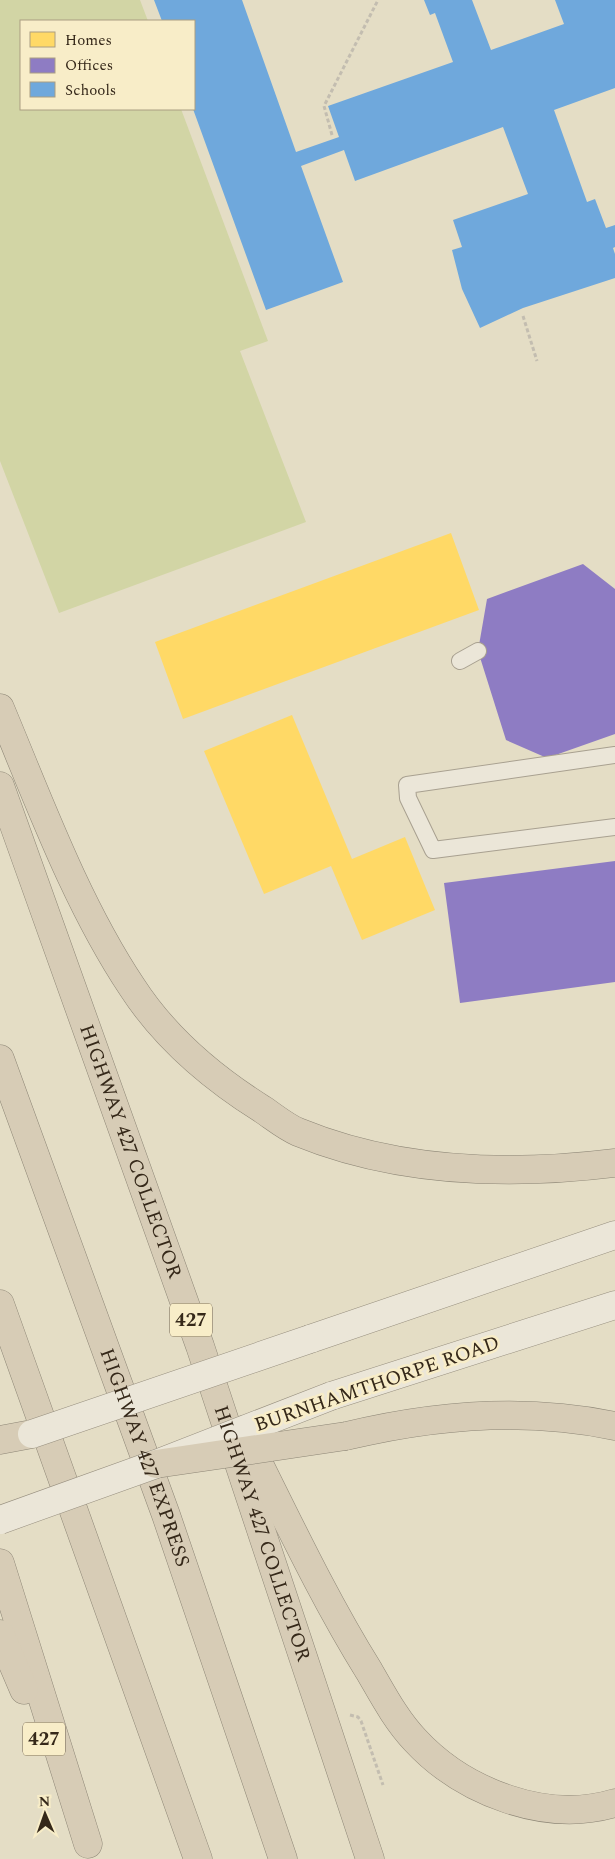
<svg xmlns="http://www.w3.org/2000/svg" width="615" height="1859" font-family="Spectral,serif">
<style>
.green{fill:#d2d5a5}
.homes{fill:#ffd966}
.offices{fill:#8e7cc3}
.schools{fill:#6fa8dc}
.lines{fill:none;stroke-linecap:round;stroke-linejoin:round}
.lane-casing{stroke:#a8a090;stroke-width:18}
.secondary-casing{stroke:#978f7f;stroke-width:29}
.highway-casing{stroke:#8d8676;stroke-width:29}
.path{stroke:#c3bdb0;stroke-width:3;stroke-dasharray:4 2.5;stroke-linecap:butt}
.lane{stroke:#ebe6d8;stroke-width:16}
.secondary{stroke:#ebe6d8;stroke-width:28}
.highway{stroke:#d7ccb6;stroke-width:28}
.secondary-bridge-casing{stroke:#978f7f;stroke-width:29;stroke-linecap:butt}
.highway-bridge-casing{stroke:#8d8676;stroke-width:29;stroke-linecap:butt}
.secondary-bridge{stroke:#ebe6d8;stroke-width:28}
.highway-bridge{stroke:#d7ccb6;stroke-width:28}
.labels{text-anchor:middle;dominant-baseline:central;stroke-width:5;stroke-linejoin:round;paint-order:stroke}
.shield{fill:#f8edc8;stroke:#70634e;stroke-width:1}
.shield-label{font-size:19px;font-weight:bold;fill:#352819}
.street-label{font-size:20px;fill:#352819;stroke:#f8edc8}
</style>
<rect width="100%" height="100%" fill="#e4ddc5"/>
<!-- green -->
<path class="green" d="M 0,0 L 140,0 L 148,21 L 21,21 L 21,109 L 181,109 L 268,341 L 240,351 L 306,522 L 59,613 L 0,461 Z"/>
<!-- homes -->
<path class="homes" d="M 451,533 L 479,610 L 183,719 L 155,642 Z
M 292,715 L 352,859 L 405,837 L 435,910 L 362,940 L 331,866 L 264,894 L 204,751 Z"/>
<!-- offices -->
<path class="offices" d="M 583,564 L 615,589 L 615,734 L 547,758 L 506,740 L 478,651 L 487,599 Z
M 615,861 L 615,982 L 460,1003 L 444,883 Z"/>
<!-- schools -->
<path class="schools" d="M 154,0 L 242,0 L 296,152 L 339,137 L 328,106 L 453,62 L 435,13 L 430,15 L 424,0 L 472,0 L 491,50 L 564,24 L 555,0 L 615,0 L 615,88 L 554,110 L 587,202 L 595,199 L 606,228 L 615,225 L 615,247 L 613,248 L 615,254 L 615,278 L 523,308 L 480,328 L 462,289 L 452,250 L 462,247 L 453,220 L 528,194 L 503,127 L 355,181 L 344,150 L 301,166 L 343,282 L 266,310 L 193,109 L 194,21 L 162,21 Z"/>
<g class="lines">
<defs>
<path id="lane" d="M 460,661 L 478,651
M 615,755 L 407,785 L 408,798 L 433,850 L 615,827"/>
<path id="secondary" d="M 310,1339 L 615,1235
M 331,1396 L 615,1305"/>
<g id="highway">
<path d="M 0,708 C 39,801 76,903 132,987 C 165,1038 211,1077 262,1109 C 274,1117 286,1127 298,1132 C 398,1173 510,1176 615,1163"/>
<path id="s1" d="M 0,786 L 200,1346 L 370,1859"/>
<path id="s2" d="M 0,1059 L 166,1515 L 283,1859"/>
<path d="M 0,1304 L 198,1859"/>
<path d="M 242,1430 C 283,1511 321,1594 369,1671 C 383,1695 396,1720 415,1740 C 463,1792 546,1824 615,1803"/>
<path d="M 346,1436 C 433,1415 527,1407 615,1426"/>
<path d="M 0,1440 L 32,1434"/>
<path d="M 0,1563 L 88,1844"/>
<path d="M 0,1634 L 24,1690"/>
</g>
</defs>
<!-- lane casing -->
<use href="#lane" class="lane-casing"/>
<!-- secondary casing -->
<use href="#secondary" class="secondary-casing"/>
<!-- highway casing -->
<use href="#highway" class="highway-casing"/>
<!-- path -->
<path class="path" d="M 332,135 L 324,106 L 378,0
M 523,316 L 537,361
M 350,1715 L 358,1717 L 361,1721 L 383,1785"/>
<!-- lane -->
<use href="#lane" class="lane"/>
<!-- secondary -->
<use href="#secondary" class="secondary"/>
<!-- highway -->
<use href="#highway" class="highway"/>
<defs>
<path id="secondary-bridge" d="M 32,1434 L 310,1339
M 0,1520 L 156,1464 L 331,1396"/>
<path id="highway-bridge" d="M 156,1464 L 346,1436"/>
</defs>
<!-- secondary-bridge casing -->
<use href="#secondary-bridge" class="secondary-bridge-casing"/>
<!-- highway-bridge casing -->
<use href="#highway-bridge" class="highway-bridge-casing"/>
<!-- secondary-bridge -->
<use href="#secondary-bridge" class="secondary-bridge"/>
<!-- highway-bridge -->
<use href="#highway-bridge" class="highway-bridge"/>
</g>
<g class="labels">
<!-- shield labels -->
<g class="shield">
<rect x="170" y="1303.5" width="42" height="33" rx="4"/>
<rect x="23" y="1722.5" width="42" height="33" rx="4"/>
</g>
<g class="shield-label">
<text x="191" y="1320">427</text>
<text x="44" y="1739">427</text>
</g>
<!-- street labels -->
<g class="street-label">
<text stroke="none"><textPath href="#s1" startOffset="388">HIGHWAY 427 COLLECTOR</textPath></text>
<text transform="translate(377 1384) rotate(-19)">BURNHAMTHORPE ROAD</text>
<text stroke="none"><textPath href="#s2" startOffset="424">HIGHWAY 427 EXPRESS</textPath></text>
<text stroke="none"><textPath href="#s1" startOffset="792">HIGHWAY 427 COLLECTOR</textPath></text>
</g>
</g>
<!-- legend -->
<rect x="20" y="20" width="175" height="90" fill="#f8edc8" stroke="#aa9e82"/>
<rect x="30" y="32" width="25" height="15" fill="#ffd966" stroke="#aa9e82"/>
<text x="65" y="45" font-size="15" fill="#352819">Homes</text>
<rect x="30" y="58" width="25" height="15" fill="#8e7cc3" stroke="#aa9e82"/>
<text x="65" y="70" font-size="15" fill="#352819">Offices</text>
<rect x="30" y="82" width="25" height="15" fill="#6fa8dc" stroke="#aa9e82"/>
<text x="65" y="95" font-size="15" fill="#352819">Schools</text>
<!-- north arrow -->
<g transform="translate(45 1814) rotate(358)" stroke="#f8edc8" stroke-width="4" paint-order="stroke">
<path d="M0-4L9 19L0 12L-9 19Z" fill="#352819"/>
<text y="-8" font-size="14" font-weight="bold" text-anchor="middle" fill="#352819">N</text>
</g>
</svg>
